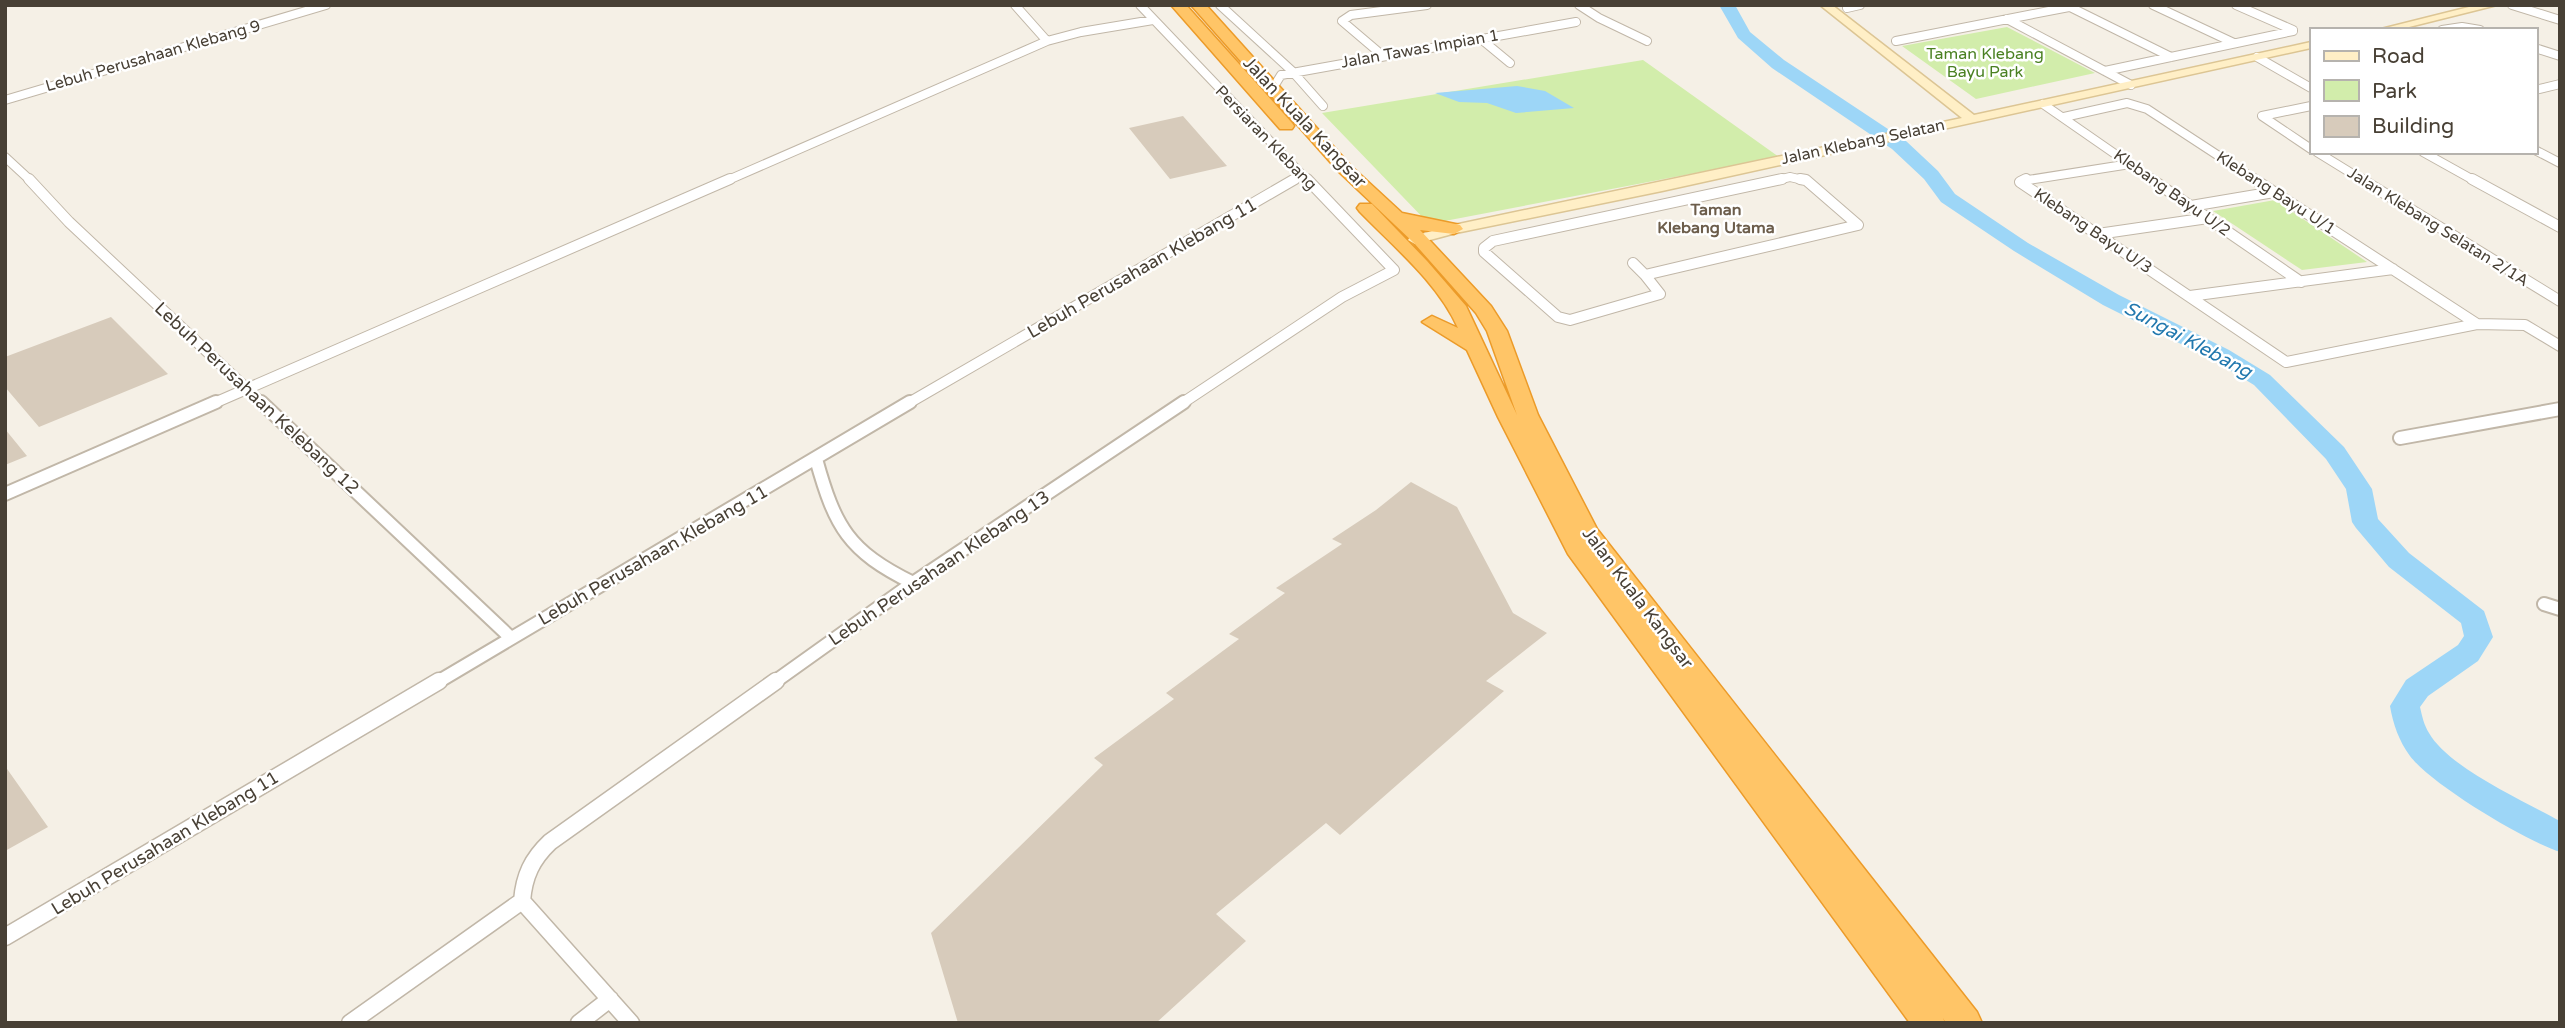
<svg xmlns="http://www.w3.org/2000/svg" width="2565" height="1028" font-family="'Varela Round',sans-serif">
<style>
.green{fill:#d2edab}
.water{fill:#9dd6f7}
.lines{fill:none;stroke-linecap:round;stroke-linejoin:round}
.river{fill:#9dd6f7;fill-rule:evenodd}
.building{fill:#d7cbbb}
.street-far3-casing{stroke:#c1b7a8;stroke-width:10}
.street-far2-casing{stroke:#c1b7a8;stroke-width:12}
.street-far1-casing{stroke:#c1b7a8;stroke-width:16}
.street-casing{stroke:#c1b7a8;stroke-width:19}
.secondary-casing{stroke:#dcc594;stroke-width:3}
.highway-casing{stroke:#ec9b29;stroke-width:3}
.street-far3{stroke:#fff;stroke-width:8}
.street-far2{stroke:#fff;stroke-width:10}
.street-far1{stroke:#fff;stroke-width:12}
.street{stroke:#fff;stroke-width:16}
.secondary{fill:#ffefc6;fill-rule:evenodd}
.highway{fill:#ffc567;fill-rule:evenodd}
.labels{text-anchor:middle;dominant-baseline:central;stroke-width:5;stroke-linejoin:round;paint-order:stroke}
.far-street-label{font-size:16px;fill:#484035;stroke:#fff}
.far-park-label{font-size:16px;fill:#4a8022;stroke:#fff}
.far-neighbourhood-label{font-size:16px;font-weight:bold;fill:#6c5d4b;stroke:#fff}
.street-label{font-size:18px;fill:#484035;stroke:#fff}
.water-label{font-size:19px;font-style:italic;fill:#2178ae;stroke:#fff}
</style>
<rect width="100%" height="100%" fill="#f5f0e6"/>
<!-- green -->
<path class="green" d="M 2007,27 L 2095,73 L 1976,99 L 1902,46 Z
M 1643,60 L 1779,157 L 1429,224 L 1322,113 Z
M 2275,200 L 2367,262 L 2302,270 L 2213,211 Z"/>
<!-- water -->
<path class="water" d="M 1517,86 L 1545,91 L 1574,108 L 1516,113 L 1487,103 L 1459,102 L 1435,93 Z"/>
<g class="lines">
<!-- river -->
<path class="river" d="M 1719,5 L 1735,5 L 1750,32 L 1784,60 L 1906,141 L 1938,171 L 1955,194 L 2028,243 L 2119,295 L 2229,350 L 2270,375 L 2344,447 L 2372,489 L 2378,519 L 2409,553 L 2484,611 L 2493,637 L 2478,661 L 2428,696 L 2420,707 C 2422,716 2424,725 2429,733 C 2449,768 2524,801 2560,821 L 2560,852 C 2524,840 2432,785 2410,756 C 2399,741 2393,724 2390,706 L 2406,680 L 2458,645 L 2464,636 L 2461,623 L 2389,567 L 2356,528 L 2352,522 L 2346,489 L 2326,459 L 2254,385 L 2213,360 L 2103,305 L 2014,251 L 1941,202 L 1924,179 L 1892,149 L 1772,68 L 1738,38 Z"/>
</g>
<!-- building -->
<path class="building" d="M 1183,116 L 1227,166 L 1170,179 L 1129,128 Z
M 111,317 L 168,374 L 39,427 L 5,387 L 5,357 Z
M 5,429 L 27,456 L 5,465 Z
M 1411,482 L 1457,507 L 1513,613 L 1547,633 L 1486,681 L 1504,691 L 1340,835 L 1326,823 L 1216,914 L 1246,941 L 1156,1023 L 958,1023 L 931,933 L 1103,765 L 1094,758 L 1174,699 L 1166,693 L 1239,639 L 1229,634 L 1285,593 L 1276,588 L 1342,544 L 1332,539 L 1376,510 Z
M 5,766 L 48,827 L 5,851 Z"/>
<g class="lines">
<defs>
<path id="street-far3" d="M 1015,5 L 1047,41
M 1140,5 L 1308,181
M 1220,5 L 1292,71 L 1323,106
M 1579,5 L 1599,18 L 1647,41
M 2066,5 L 2171,57
M 2153,5 L 2234,43
M 2236,5 L 2293,30
M 2512,5 L 2560,20
M 1847,8 L 1860,5
M 2007,19 L 2131,85
M 2442,30 L 2462,27 L 2480,30
M 1481,39 L 1510,63
M 1896,41 L 2069,7
M 2535,48 L 2560,56
M 1382,55 L 1342,21 L 1351,15 L 1427,5
M 2257,57 L 2311,88
M 2105,71 L 2293,31
M 1273,88 L 1281,75 L 1576,22
M 2535,90 L 2560,84
M 5,100 L 326,5
M 2043,104 L 2154,181
M 2311,106 L 2262,116 L 2311,149
M 2064,117 L 2127,103 L 2147,109 L 2257,181
M 2535,150 L 2560,163
M 2317,152 L 2364,181
M 2423,152 L 2475,181
M 5,157 L 31,181
M 726,181 L 1047,41 L 1081,32 L 1153,20
M 1292,181 L 1302,175
M 1773,181 L 1790,177 L 1807,181
M 2022,181 L 2130,164"/>
<path id="street-far2" d="M 29,179 L 69,222 L 263,404
M 1782,179 L 1493,241 L 1484,248 L 1484,252 L 1558,317 L 1570,320 L 1660,294 L 1645,275 L 1858,225 L 1806,180 L 1800,179
M 2026,179 L 2020,182 L 2286,362 L 2477,324 L 2525,325 L 2560,346
M 2151,179 L 2301,282
M 2254,179 L 2477,324
M 2361,179 L 2560,301
M 2472,179 L 2560,227
M 2191,206 L 2274,192
M 2098,234 L 2208,218
M 1633,263 L 1645,275
M 2190,296 L 2393,269
M 212,404 L 730,179
M 907,404 L 1295,179
M 1181,404 L 1342,297 L 1394,270 L 1307,179"/>
<path id="street-far1" d="M 261,402 L 511,638
M 2400,438 L 2560,409
M 816,459 C 835,527 848,551 913,583
M 5,494 L 216,402
M 2544,604 L 2560,609
M 436,683 L 910,402
M 773,683 L 913,583 L 1184,402"/>
<path id="street" d="M 522,901 C 524,876 532,859 550,842 L 776,681
M 522,901 L 631,1023
M 5,937 L 439,681
M 350,1023 L 522,901
M 579,1023 L 610,999"/>
<path id="secondary" d="M 1820,5 L 1832,5 L 1974,115 L 2311,42 L 2311,48 L 1662,191 L 1456,233 L 1415,244 L 1408,240 L 1410,237 L 1454,225 L 1962,118 Z
M 2477,5 L 2497,5 L 2397,30 L 2377,30 Z"/>
<path id="highway" d="M 1171,5 L 1186,5 L 1292,123 L 1294,126 L 1292,129 L 1280,129 Z
M 1191,5 L 1206,5 L 1351,166 L 1402,213 L 1460,225 L 1463,229 L 1454,234 L 1420,230 L 1491,306 L 1507,331 L 1538,415 L 1597,529 L 1977,1012 L 1982,1023 L 1946,1023 L 1943,1018 L 1945,1023 L 1910,1023 L 1568,554 L 1498,417 L 1467,350 L 1422,322 L 1432,316 L 1458,328 C 1438,283 1394,247 1360,212 L 1357,208 L 1360,204 L 1372,204 L 1427,261 L 1466,306 L 1517,415 L 1487,331 L 1476,313 L 1414,243 L 1339,172 Z"/>
</defs>
<!-- street-far3 casing -->
<use href="#street-far3" class="street-far3-casing"/>
<!-- street-far2 casing -->
<use href="#street-far2" class="street-far2-casing"/>
<!-- street-far1 casing -->
<use href="#street-far1" class="street-far1-casing"/>
<!-- street casing -->
<use href="#street" class="street-casing"/>
<!-- secondary casing -->
<use href="#secondary" class="secondary-casing"/>
<!-- highway casing -->
<use href="#highway" class="highway-casing"/>
<!-- street-far3 -->
<use href="#street-far3" class="street-far3"/>
<!-- street-far2 -->
<use href="#street-far2" class="street-far2"/>
<!-- street-far1 -->
<use href="#street-far1" class="street-far1"/>
<!-- street -->
<use href="#street" class="street"/>
<!-- secondary -->
<use href="#secondary" class="secondary"/>
<!-- highway -->
<use href="#highway" class="highway"/>
</g>
<g class="labels">
<!-- far-street labels -->
<g class="far-street-label">
<text transform="translate(1420 49) rotate(-10)">Jalan Tawas Impian 1</text>
<text transform="translate(153 56) rotate(-16)">Lebuh Perusahaan Klebang 9</text>
<text transform="translate(1266 138) rotate(46)">Persiaran Klebang</text>
<text transform="translate(1863 142) rotate(-12)">Jalan Klebang Selatan</text>
<text transform="translate(2172 193) rotate(35)">Klebang Bayu U/2</text>
<text transform="translate(2276 193) rotate(33)">Klebang Bayu U/1</text>
<text transform="translate(2438 227) rotate(32)">Jalan Klebang Selatan 2/1A</text>
<text transform="translate(2093 231) rotate(34)">Klebang Bayu U/3</text>
</g>
<!-- far-park labels -->
<g class="far-park-label">
<text x="1985" y="54">Taman Klebang<tspan x="1985" dy="18">Bayu Park</tspan></text>
</g>
<!-- far-neighbourhood labels -->
<g class="far-neighbourhood-label">
<text x="1716" y="210">Taman<tspan x="1716" dy="18">Klebang Utama</tspan></text>
</g>
<!-- street labels -->
<g class="street-label">
<text transform="translate(1305 122) rotate(47)">Jalan Kuala Kangsar</text>
<text transform="translate(1142 268) rotate(-30)">Lebuh Perusahaan Klebang 11</text>
<text transform="translate(257 398) rotate(43)">Lebuh Perusahaan Kelebang 12</text>
<text transform="translate(653 555) rotate(-30)">Lebuh Perusahaan Klebang 11</text>
<text transform="translate(939 568) rotate(-34)">Lebuh Perusahaan Klebang 13</text>
<text transform="translate(1638 598) rotate(53)">Jalan Kuala Kangsar</text>
<text transform="translate(165 843) rotate(-31)">Lebuh Perusahaan Klebang 11</text>
</g>
<!-- water labels -->
<g class="water-label">
<text transform="translate(2188 340) rotate(28)">Sungai Klebang</text>
</g>
</g>
<!-- border -->
<rect width="2565" height="1028" fill="none" stroke="#484035" stroke-width="14"/>
<!-- legend -->
<rect x="2310" y="28" width="228" height="126" fill="#ffffff" stroke="#b6b3ae" stroke-width="2"/>
<rect x="2324" y="51" width="35" height="10" fill="#ffefc6" stroke="#b6b3ae" stroke-width="2"/>
<text x="2372" y="63" font-size="21" fill="#484035">Road</text>
<rect x="2324" y="80" width="35" height="21" fill="#d2edab" stroke="#b6b3ae" stroke-width="2"/>
<text x="2372" y="98" font-size="21" fill="#484035">Park</text>
<rect x="2324" y="116" width="35" height="21" fill="#d7cbbb" stroke="#b6b3ae" stroke-width="2"/>
<text x="2372" y="133" font-size="21" fill="#484035">Building</text>
</svg>
